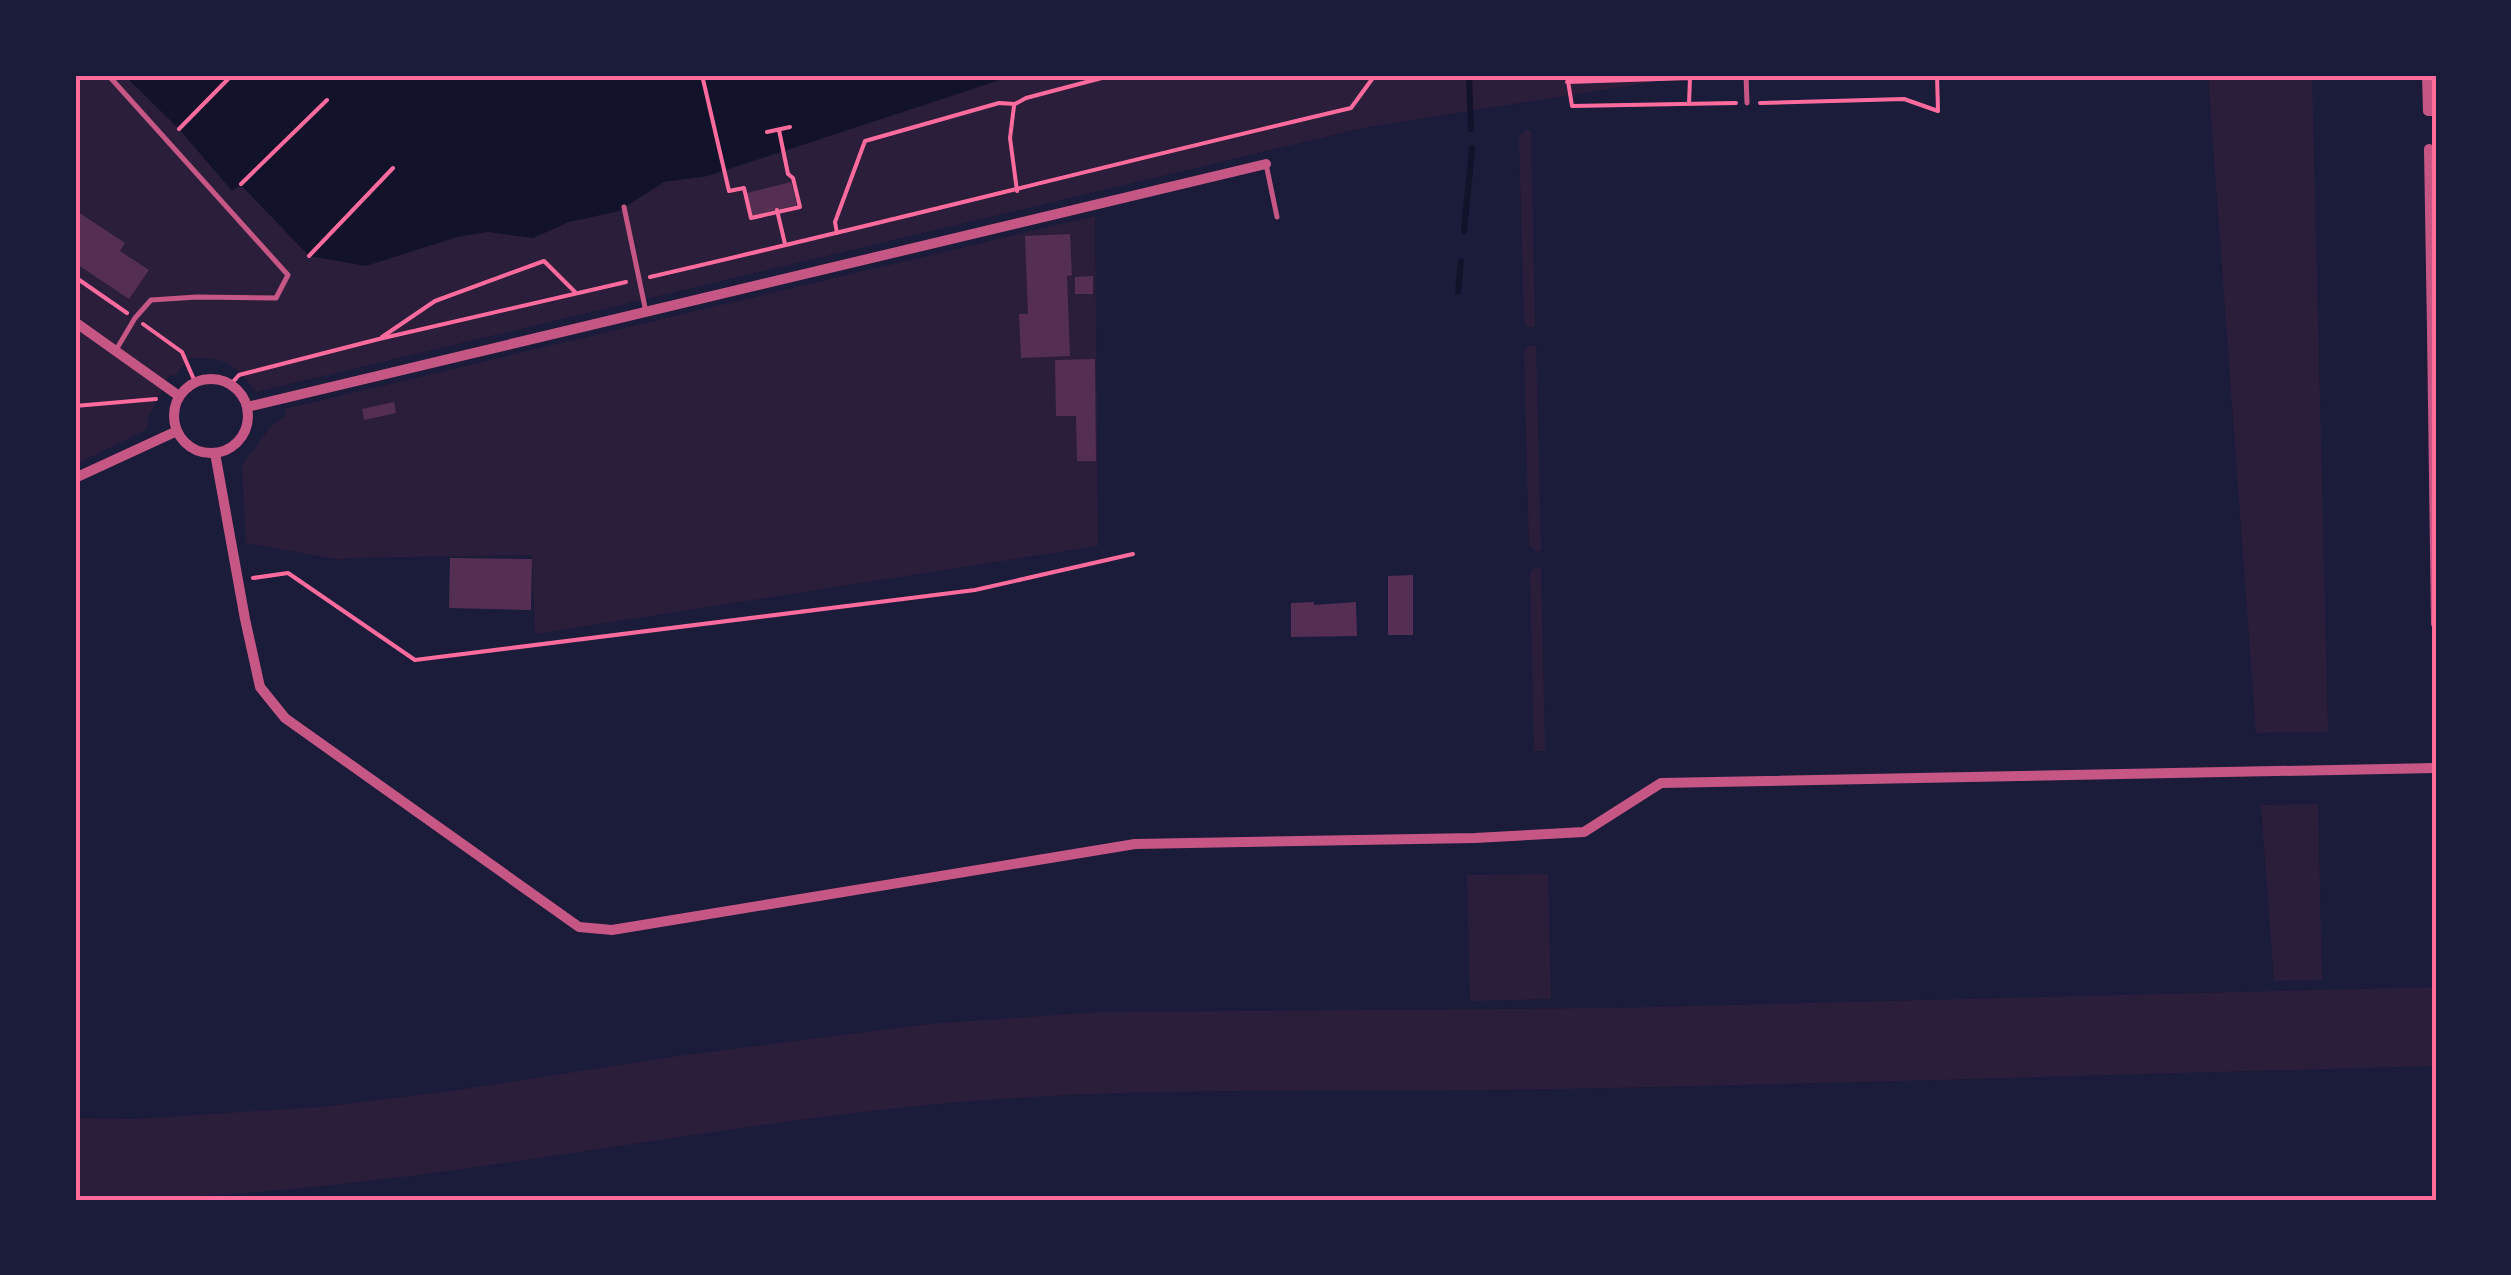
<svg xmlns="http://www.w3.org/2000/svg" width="2511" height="1275" font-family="'Source Sans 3',sans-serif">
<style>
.green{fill:#2a1e3b}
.water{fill:#12122b}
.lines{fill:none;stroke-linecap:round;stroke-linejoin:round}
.stream{stroke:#12122b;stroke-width:6}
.building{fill:#542f53}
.path{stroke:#ff6b9d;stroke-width:4}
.service{stroke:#c65784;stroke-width:5}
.minor{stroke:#c65784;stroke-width:10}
.neatline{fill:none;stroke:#ff6b9d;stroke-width:4}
</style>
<rect width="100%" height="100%" fill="#1b1b3a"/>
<!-- green -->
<path class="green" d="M 75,75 L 1696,75 L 1363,128 L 256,392 C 234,363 226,357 189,358 L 176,375 L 169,376 L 148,418 L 147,429 L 75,465 Z
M 2208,75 L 2312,75 L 2328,732 L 2256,733 Z
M 1525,130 L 1531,130 L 1535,327 L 1527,327 L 1524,322 L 1519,137 Z
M 1095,216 L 1098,546 L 535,634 L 532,555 L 346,558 L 341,560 L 246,543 L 242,466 C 246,457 251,454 257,446 C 269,429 267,428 286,416 L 285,409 Z
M 1536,345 L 1541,551 L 1536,551 L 1529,546 L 1524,352 L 1528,346 Z
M 1541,567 L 1545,751 L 1534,751 L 1530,574 L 1532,569 Z
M 2318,804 L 2322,980 L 2274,981 L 2261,805 Z
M 1548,874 L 1551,999 L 1470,1001 L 1467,875 Z
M 2436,987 L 2436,1066 C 2143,1074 1849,1083 1556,1089 C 1381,1093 1207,1087 1032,1097 C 712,1115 397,1202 75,1199 L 75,1118 L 135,1119 L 319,1107 L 451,1091 L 678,1056 L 928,1024 L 1100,1012 L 1615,1008 Z"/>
<!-- water -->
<path class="water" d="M 124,75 L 1015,75 L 708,176 L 664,182 L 619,211 L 569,222 L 533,238 L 488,232 L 457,237 L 366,266 L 309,256 L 241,185 L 232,191 L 179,129 Z"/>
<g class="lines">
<!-- stream -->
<path class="stream" d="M 1469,75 L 1471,129
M 1464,231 L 1472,148
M 1458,292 L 1461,261"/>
</g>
<!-- building -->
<path class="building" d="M 791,182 L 797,205 L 752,216 L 747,193 Z
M 75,210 L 125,243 L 120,251 L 149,270 L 129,299 L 75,263 Z
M 1070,234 L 1072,275 L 1067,276 L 1070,356 L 1021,358 L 1019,314 L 1028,314 L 1025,236 Z
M 1093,276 L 1093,294 L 1075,294 L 1075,277 Z
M 1095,359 L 1096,461 L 1077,461 L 1076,416 L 1056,416 L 1055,360 Z
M 394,402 L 396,413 L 364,420 L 362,409 Z
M 450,558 L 532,559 L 531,610 L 449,608 Z
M 1413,575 L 1413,635 L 1388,635 L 1388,576 Z
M 1314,602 L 1314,605 L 1356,602 L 1357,636 L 1291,637 L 1291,603 Z"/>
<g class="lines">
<!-- path -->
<path class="path" d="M 702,75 L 729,191 L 744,188 L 751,218 L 800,207 L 793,178 L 788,174 L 779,130
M 1567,75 L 1572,106 L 1736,103
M 1567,82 L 1690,78 L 1689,104
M 1760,103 L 1904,99 L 1938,111 L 1937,75
M 1014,106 L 1010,138 L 1017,191
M 179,129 L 232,75
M 767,132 L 790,127
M 241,184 L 327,100
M 777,210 L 785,244
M 837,233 L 835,222 L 865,141 L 999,103 L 1015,104 L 1026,98 L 1113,75
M 309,256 L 393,168
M 75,277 L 127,313
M 650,277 C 884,223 1117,163 1351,108 L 1375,75
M 143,324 L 182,352 L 195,382
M 382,337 L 435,301 L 544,261 L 576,293
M 231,384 L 239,375 L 379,339 L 626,282
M 75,406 L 156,399
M 253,578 L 288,573 L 415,660 L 975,590 L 1133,554"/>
<!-- service -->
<path class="service" d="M 108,75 L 288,275 L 276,298 L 197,297 L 151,300 L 135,318 L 116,350
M 1746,75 L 1747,103
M 1266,164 L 1277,217
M 624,207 L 646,312"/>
<!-- minor -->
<path class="minor" d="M 2427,75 L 2428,111 L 2436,111
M 2429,149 L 2432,332 L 2435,332
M 75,322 L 179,396
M 2432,332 L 2436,624
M174 416a37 37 0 1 1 74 0a37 37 0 1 1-74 0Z
M 247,407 L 1266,164
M 215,453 L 245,619 L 260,687 L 285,718 L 579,927 L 612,930 L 1135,844 L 1475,838 L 1584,832 L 1661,783 L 2436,768
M 75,478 L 177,431"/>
</g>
<!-- border -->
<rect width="2511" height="1275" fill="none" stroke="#1b1b3a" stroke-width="155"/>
<rect x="78" y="78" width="2356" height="1120" class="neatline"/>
</svg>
